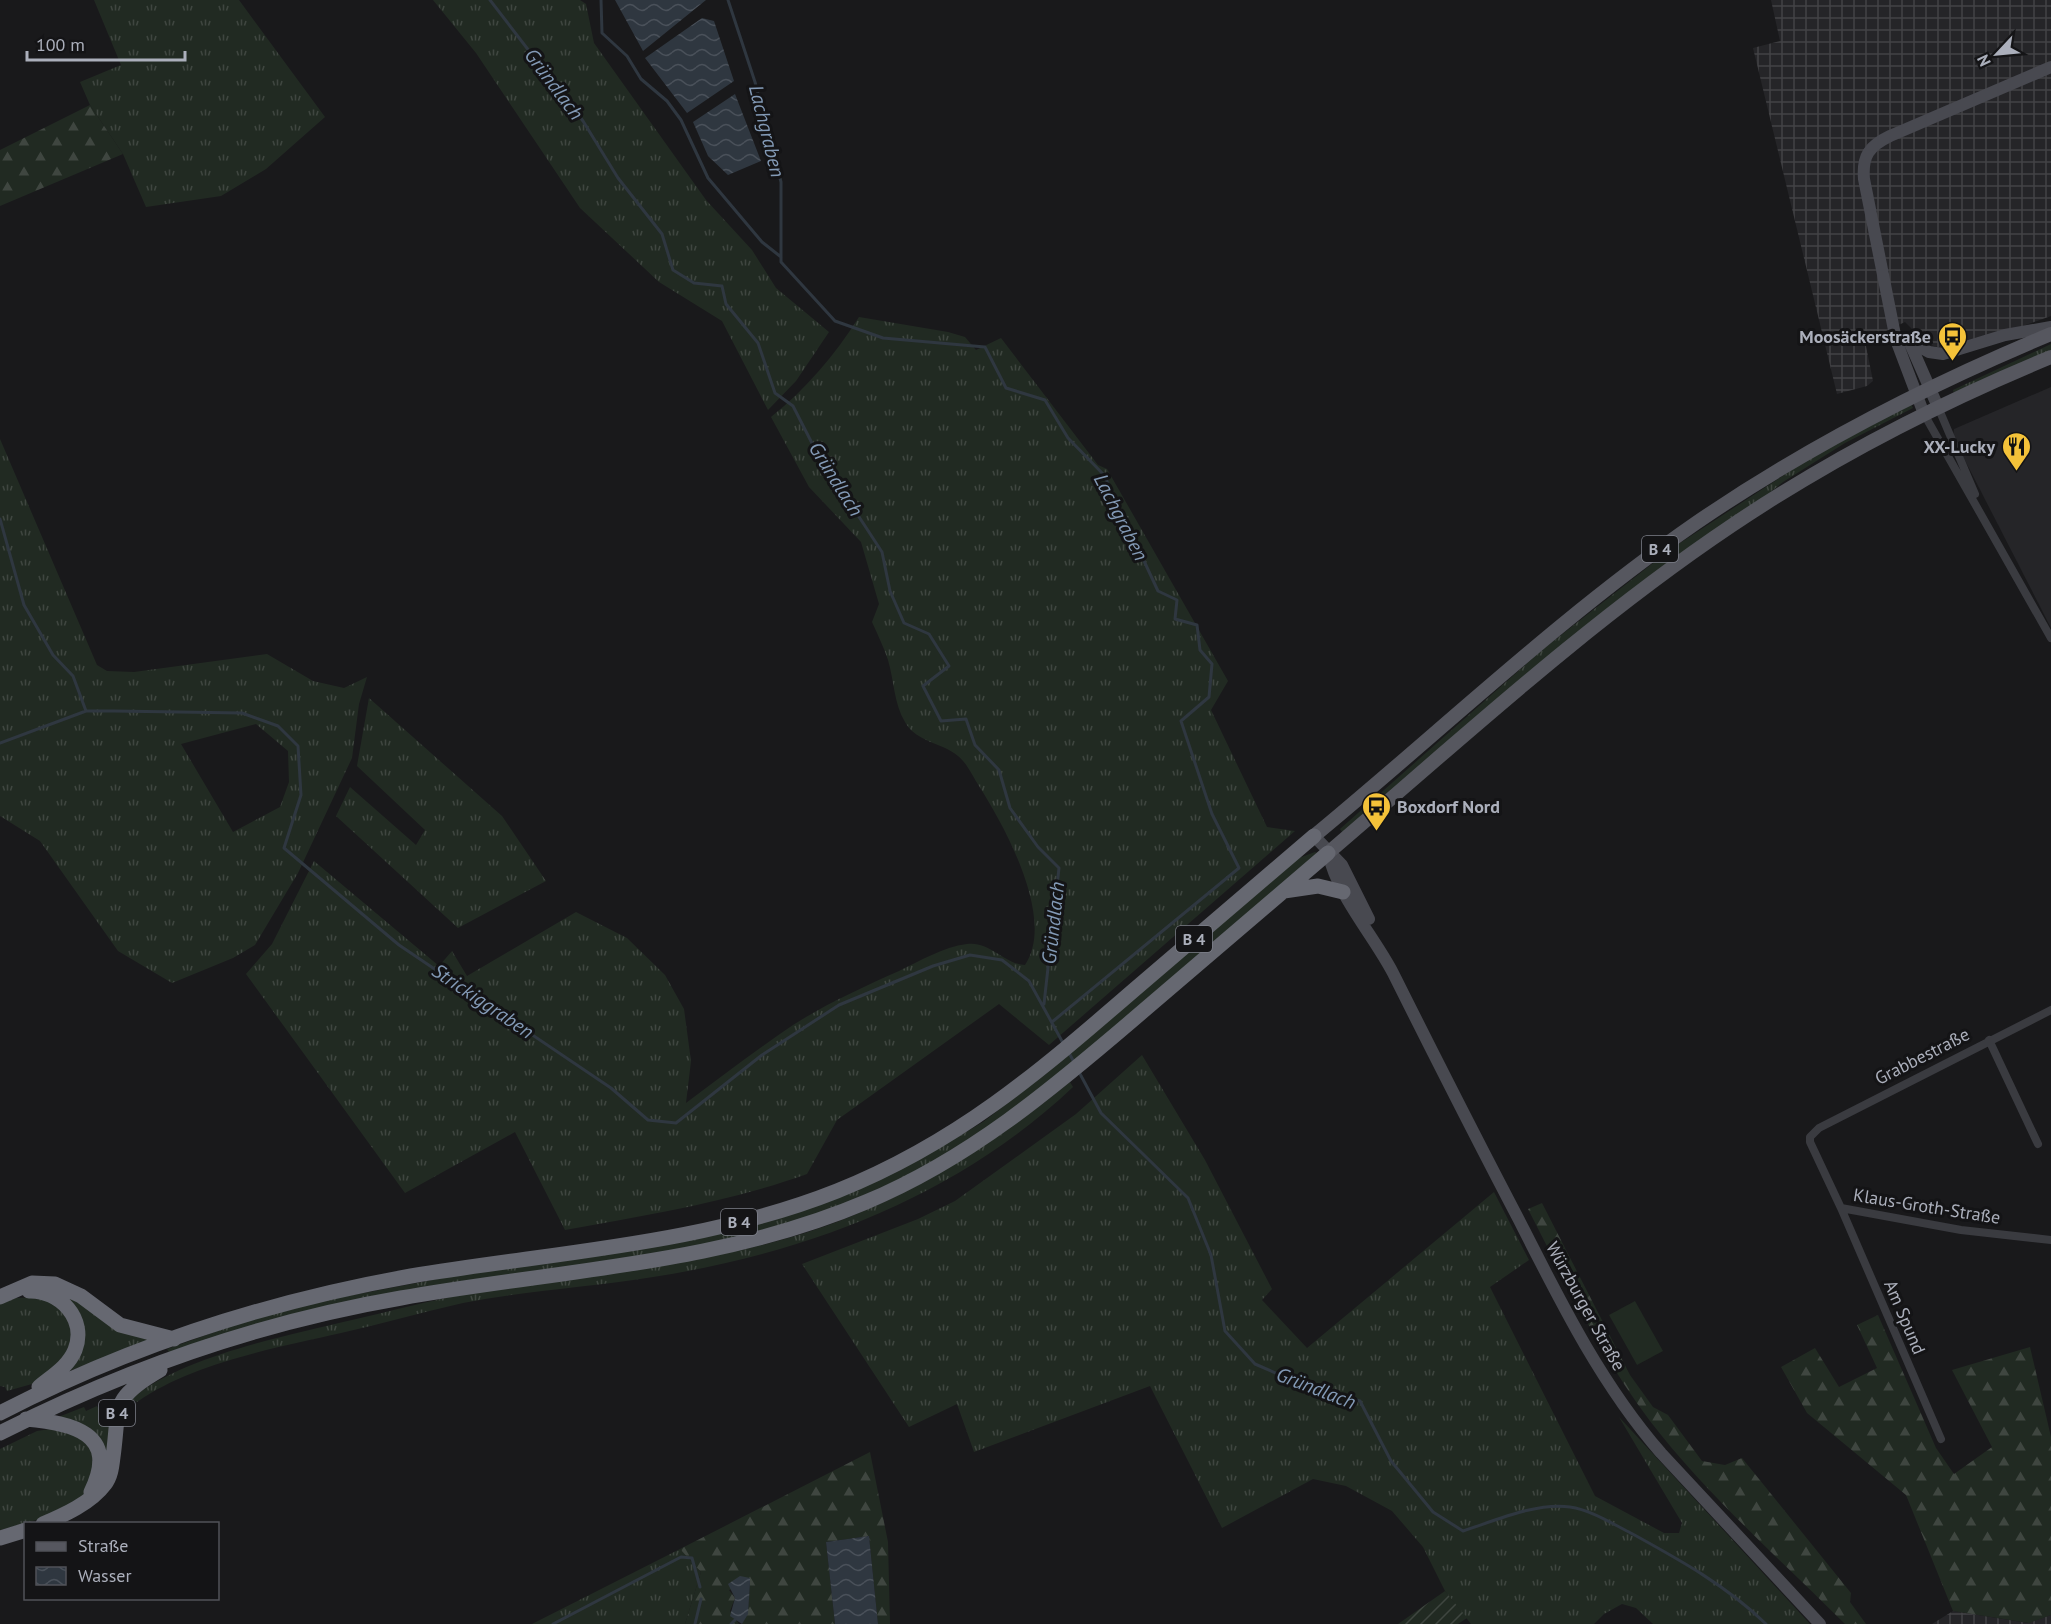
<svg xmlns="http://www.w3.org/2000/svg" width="2051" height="1624" font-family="'PT Sans',sans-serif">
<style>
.built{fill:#252528}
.industrial{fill:url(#industrial-grid)}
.grass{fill:url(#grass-tufts);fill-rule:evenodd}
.forest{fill:url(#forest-firs)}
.garden{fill:url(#garden-furrows)}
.pitch{fill:#212a22}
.water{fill:url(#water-waves)}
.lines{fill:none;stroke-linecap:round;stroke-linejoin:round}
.stream{stroke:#2f3740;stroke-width:3}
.street{stroke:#3a3b40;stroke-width:8}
.secondary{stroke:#484950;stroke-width:12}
.primary{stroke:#56575f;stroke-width:14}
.highway{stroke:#666871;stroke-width:15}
.labels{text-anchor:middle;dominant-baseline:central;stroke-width:6;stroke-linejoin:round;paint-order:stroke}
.shield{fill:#141416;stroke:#7e808a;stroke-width:1.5}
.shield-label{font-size:16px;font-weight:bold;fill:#abafbb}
.poi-label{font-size:18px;font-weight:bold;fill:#abafbb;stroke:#141416;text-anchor:end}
.street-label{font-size:18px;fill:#abafbb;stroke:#141416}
.water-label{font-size:20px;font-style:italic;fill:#839ab6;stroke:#141416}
</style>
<defs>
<pattern id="industrial-grid" width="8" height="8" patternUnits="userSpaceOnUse" patternTransform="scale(1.5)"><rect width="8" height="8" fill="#252528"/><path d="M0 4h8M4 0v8" fill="none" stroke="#424245"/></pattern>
<pattern id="grass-tufts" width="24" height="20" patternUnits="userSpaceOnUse" patternTransform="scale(1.5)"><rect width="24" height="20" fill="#212a22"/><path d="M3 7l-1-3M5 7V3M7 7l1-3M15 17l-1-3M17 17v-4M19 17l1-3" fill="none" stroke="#3f4640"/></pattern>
<pattern id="forest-firs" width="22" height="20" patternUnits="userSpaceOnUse" patternTransform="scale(1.5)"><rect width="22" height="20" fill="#212a22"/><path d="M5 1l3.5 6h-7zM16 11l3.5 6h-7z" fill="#3f4640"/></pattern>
<pattern id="garden-furrows" width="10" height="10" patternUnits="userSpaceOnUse" patternTransform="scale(1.5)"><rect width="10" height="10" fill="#212a22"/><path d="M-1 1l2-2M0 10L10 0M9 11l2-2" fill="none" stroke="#3f4640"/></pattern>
<pattern id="water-waves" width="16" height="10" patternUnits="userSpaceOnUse" patternTransform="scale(1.5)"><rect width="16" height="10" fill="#2f3740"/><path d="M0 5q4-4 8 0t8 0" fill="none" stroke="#4a515a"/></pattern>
</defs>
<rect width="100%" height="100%" fill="#19191b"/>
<!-- built -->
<path class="built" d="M 2051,387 L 2051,628 L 1953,437 L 1954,429 Z"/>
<!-- industrial -->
<path class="industrial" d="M 1771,0 L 2051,0 L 2051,316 L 1952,351 L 1927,344 L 1905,322 L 1865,341 L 1873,381 L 1867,386 L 1837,394 L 1753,48 L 1780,41 Z
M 1953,1611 L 2028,1623 L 2051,1615 L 2051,1624 L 1932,1624 Z"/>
<!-- grass -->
<path class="grass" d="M 94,0 L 239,0 L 325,117 L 266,169 L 221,196 L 146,207 L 123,154 L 90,105 L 80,82 L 121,65 Z
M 433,0 L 580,0 L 586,4 L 594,43 L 706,200 L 752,250 L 776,288 L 829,332 L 796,381 L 768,410 L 722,321 L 659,282 L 580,208 L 476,53 Z
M 859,317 L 948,332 L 965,337 L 976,350 L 1001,338 L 1098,465 L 1107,469 L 1228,681 L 1211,710 L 1267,827 L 1295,831 L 1049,1045 L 999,1004 L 837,1120 L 807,1174 C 729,1202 647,1215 565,1230 L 515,1132 L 405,1193 L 246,974 L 272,944 L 314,861 L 439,966 L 452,951 L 467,976 L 576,912 L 627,938 L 665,975 L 684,1009 L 691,1061 L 686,1103 C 721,1077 756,1050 793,1025 C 826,1004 863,987 899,971 C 920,961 943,947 967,944 C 990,941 1004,964 1025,965 C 1056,919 1005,827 979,786 C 973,777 967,763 958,756 C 942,742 917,743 905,722 C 894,704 894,680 888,660 C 884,648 878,635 872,622 L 879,604 L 861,542 L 809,487 L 771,417 C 806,389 835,355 859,317 Z
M 2051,344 L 2051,352 L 1954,394 L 1953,390 Z
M 1911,404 L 1913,408 L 1845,443 L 1783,482 L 1343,833 L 1340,829 L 1542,650 L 1671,549 L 1810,458 Z
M 0,439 L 97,665 L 107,671 L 134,672 L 267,654 L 313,681 L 344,688 L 367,677 L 359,704 L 352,758 L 298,873 L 255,945 L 233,958 L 172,983 L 118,951 L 40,841 L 0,816 ZM 256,724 L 288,751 L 289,782 L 280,807 L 233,832 L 181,744 Z
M 369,698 L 502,816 L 546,881 L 458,928 L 336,816 L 350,787 L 416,845 L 425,830 L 357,766 Z
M 1315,852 L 1317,853 L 1039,1094 L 920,1170 L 819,1215 L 689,1250 L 507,1276 L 170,1354 L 167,1349 L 243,1322 L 332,1299 L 464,1274 L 696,1238 L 939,1148 L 983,1122 L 1046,1074 L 1299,858 Z
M 1142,1055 L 1205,1160 L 1272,1289 L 1262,1300 L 1307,1348 L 1494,1192 L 1529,1260 L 1490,1287 L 1595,1496 L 1664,1533 L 1679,1533 L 1682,1523 L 1619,1417 L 1810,1624 L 1653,1624 L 1636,1608 L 1622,1604 L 1604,1614 L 1594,1624 L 1471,1624 L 1445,1591 L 1423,1547 L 1392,1511 L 1346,1486 L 1313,1479 L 1222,1528 L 1150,1386 L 974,1452 L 957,1404 L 909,1427 L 802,1264 L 918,1219 L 955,1201 L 1076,1114 Z
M 1070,1082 L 1073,1087 C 958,1196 808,1253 653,1277 C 590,1287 525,1291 463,1303 C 422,1312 382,1324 341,1333 C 275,1348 192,1363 137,1402 L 131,1399 C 183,1356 285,1336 352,1320 C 392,1311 431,1300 471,1293 C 589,1272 708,1267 823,1227 C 914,1195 995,1143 1070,1082 Z
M 69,1294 L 148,1338 L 147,1341 L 67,1372 L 79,1358 L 67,1300 Z
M 41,1297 C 68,1311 73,1318 72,1349 L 39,1382 L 7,1391 L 5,1387 L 0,1386 L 0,1304 L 16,1298 Z
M 111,1400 L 117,1403 L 110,1460 L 103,1450 L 53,1419 L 84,1407 L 86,1411 L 97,1406 L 100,1411 L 107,1408 L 105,1403 Z
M 50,1429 L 85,1438 L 95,1458 L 88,1492 L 75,1503 L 40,1519 L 0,1530 L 0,1449 L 37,1431 Z
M 680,1549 L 701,1572 L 685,1624 L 532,1624 Z"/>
<!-- forest -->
<path class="forest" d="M 90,105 L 123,154 L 0,206 L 0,150 Z
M 1542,1203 L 1630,1375 L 1653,1407 L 1668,1415 L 1702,1461 L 1725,1465 L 1742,1458 L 1851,1593 L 1850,1602 L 1866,1624 L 1845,1624 C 1779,1558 1707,1495 1650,1421 C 1601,1356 1565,1281 1528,1209 Z
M 1878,1315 L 1936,1448 L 1954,1474 L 1992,1447 L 1952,1370 L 2030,1347 L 2051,1437 L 2051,1615 L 2029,1623 L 1953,1611 L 1906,1495 L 1807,1413 L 1781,1367 L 1815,1348 L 1839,1387 L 1877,1368 L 1857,1325 Z
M 870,1452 L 888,1542 L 890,1624 L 878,1624 L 869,1536 L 826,1542 L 835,1624 L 742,1624 L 748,1609 L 750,1583 L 729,1590 L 735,1598 L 730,1611 L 739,1624 L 685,1624 L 701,1572 L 680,1549 Z"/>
<!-- garden -->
<path class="garden" d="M 1445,1591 L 1467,1618 L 1458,1624 L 1398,1624 Z"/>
<!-- pitch -->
<path class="pitch" d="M 1635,1301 L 1663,1351 L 1637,1365 L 1609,1315 Z"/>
<!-- water -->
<path class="water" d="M 615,0 L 706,0 L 643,51 Z
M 702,18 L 714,21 L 734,81 L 687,113 L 645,58 Z
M 735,94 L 761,161 L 728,175 L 708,156 L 693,122 Z
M 869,1536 L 878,1624 L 835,1624 L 826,1542 Z
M 740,1576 L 750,1578 L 750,1583 L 748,1614 L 742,1624 L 730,1616 L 735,1598 L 728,1584 Z"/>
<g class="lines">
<!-- stream -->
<path class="stream" d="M 490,0 L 583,121 L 618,178 L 662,234 L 673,270 L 694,283 L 722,286 L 726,304 L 758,343 L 775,393 L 793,406 L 816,451 L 882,552 L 890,591 L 904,623 L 929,634 L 949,666 L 923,686 L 941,721 L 966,719 L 975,745 L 999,770 L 1010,808 L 1038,847 L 1059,868 L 1044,1004
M 601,0 L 602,33 L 627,56 L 641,79 L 667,101 L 681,120 L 708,178 L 762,242 L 781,257
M 728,0 L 755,82 L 781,182 L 781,262 L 835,321 L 883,338 L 985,347 L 1006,388 L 1045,400 L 1068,438 L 1104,475 L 1158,591 L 1177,600 L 1175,619 L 1197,625 L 1200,650 L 1212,664 L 1209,697 L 1181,721 L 1212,814 L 1239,868 L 1052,1022
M 0,519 L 24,605 L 53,655 L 73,676 L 86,711
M 0,743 L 86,711 L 114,711 L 242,713 L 278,726 L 298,746 L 301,795 L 284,848 L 399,945 L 611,1088 L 648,1120 L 676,1123 L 762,1055 L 839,1005 L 933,966 L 970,955 L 1002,960 L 1029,981 L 1063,1043
M 1068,1051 L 1075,1064
M 1079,1072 L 1101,1113 L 1188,1198 L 1211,1255 L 1225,1331 L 1255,1364 L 1301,1384 L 1360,1401 L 1391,1461 L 1433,1512 L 1463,1531 C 1494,1521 1537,1502 1570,1507 C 1591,1510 1611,1523 1629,1532 C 1678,1559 1726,1585 1766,1624
M 553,1624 L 681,1557 L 692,1558 L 700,1587
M 695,1624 L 701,1599
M 731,1624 L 735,1620"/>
<!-- street -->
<path class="street" d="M 1938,407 L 1975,494
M 1924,414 L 2051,638
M 2051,1010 L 1819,1128 L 1810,1137 L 1810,1142 L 1841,1208 L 1961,1230 L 2051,1240
M 1989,1040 L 2038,1144
M 1841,1208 L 1941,1439"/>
<!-- secondary -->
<path class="secondary" d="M 1908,340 L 1929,352 L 1943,354 L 2005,335 L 2051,327
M 1909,341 L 1938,407
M 1924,414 L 1896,340 L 1864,179 C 1862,156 1869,146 1890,136 L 2051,67
M 1314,836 L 1342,865 L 1369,919
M 1328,853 C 1338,897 1372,933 1393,973 C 1434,1055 1476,1138 1519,1220 C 1560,1301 1601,1384 1661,1453 L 1820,1624"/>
<!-- primary -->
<path class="primary" d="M 1314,836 C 1440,732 1560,617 1696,523 C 1807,447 1926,386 2051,334
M 1328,853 C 1459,741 1588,622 1731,526 C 1832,458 1939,403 2051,357"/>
<!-- highway -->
<path class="highway" d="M 1284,891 L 1318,886 L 1343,892
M 29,1291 C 60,1290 87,1319 75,1350 C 68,1367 52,1376 39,1387
M 0,1297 L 32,1283 L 55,1284 L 81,1296 L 120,1325 L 174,1339
M 0,1413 C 128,1347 269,1301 411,1276 C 554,1252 701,1245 837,1191 C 957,1143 1038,1073 1134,990 C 1194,939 1254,888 1314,836
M 26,1419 C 72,1423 120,1433 91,1492
M 0,1433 C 126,1369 261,1322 401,1298 C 557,1270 718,1265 866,1202 C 969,1159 1052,1089 1135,1018 C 1199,963 1263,908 1328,853
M 43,1524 C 64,1515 91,1503 105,1484 C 111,1477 112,1465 113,1457 C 120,1406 110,1399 160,1370
M 0,1538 L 26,1530"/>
</g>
<!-- icons -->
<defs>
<symbol id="bus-pin" viewBox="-11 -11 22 30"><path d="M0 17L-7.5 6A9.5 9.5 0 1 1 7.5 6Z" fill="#f4c239" stroke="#141416"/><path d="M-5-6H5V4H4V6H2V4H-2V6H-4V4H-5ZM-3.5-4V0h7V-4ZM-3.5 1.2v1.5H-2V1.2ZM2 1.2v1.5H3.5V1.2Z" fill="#111"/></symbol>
<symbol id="restaurant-pin" viewBox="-11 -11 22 30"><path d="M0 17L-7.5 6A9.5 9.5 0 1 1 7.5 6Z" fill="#f4c239" stroke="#141416"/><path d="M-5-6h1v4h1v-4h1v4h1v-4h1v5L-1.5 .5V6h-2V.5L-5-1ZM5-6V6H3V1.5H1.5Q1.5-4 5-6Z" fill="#111"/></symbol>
</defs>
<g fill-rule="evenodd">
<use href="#bus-pin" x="1936" y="320" width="33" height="45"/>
<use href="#restaurant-pin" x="2000" y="430" width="33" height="45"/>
<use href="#bus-pin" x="1360" y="790" width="33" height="45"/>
</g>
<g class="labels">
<!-- shield labels -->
<g class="shield">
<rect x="1642" y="536" width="36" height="26" rx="4.5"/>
<rect x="1176" y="926" width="36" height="26" rx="4.5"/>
<rect x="721" y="1209" width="36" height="26" rx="4.5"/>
<rect x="99" y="1400" width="36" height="26" rx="4.5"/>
</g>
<g class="shield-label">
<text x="1660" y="549">B 4</text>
<text x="1194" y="939">B 4</text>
<text x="739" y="1222">B 4</text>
<text x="117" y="1413">B 4</text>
</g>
<!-- poi labels -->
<g class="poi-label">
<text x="1931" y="336">Moosäckerstraße</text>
<text x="1995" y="446">XX-Lucky</text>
<text x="1397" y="806" text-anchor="start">Boxdorf Nord</text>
</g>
<!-- street labels -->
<g class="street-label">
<text transform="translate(1922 1056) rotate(-27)">Grabbestraße</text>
<text transform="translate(1927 1206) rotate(9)">Klaus-Groth-Straße</text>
<text transform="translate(1586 1306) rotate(61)">Würzburger Straße</text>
<text transform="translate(1905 1317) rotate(67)">Am Spund</text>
</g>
<!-- water labels -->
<g class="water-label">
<text transform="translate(554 84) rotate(53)">Gründlach</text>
<text transform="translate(767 131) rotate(76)">Lachgraben</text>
<text transform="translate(836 479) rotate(58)">Gründlach</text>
<text transform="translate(1121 517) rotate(63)">Lachgraben</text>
<text transform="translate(1053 923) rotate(-84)">Gründlach</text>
<text transform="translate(483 1001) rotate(34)">Strickiggraben</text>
<text transform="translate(1316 1388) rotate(21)">Gründlach</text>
</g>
</g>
<!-- legend -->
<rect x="24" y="1522" width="195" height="78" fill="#141416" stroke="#505258" stroke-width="1.5"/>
<rect x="36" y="1542" width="30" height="9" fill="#56575f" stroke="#505258" stroke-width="1.5"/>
<text x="78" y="1552" font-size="18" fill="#abafbb">Straße</text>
<rect x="36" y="1567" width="30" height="18" fill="url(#water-waves)" stroke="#505258" stroke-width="1.5"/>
<text x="78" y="1582" font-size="18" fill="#abafbb">Wasser</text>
<!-- north arrow -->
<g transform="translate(1997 54) rotate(244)" stroke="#141416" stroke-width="4.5" paint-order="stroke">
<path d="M0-4.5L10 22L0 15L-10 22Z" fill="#abafbb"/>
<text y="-9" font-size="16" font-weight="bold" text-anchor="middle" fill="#abafbb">N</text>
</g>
<!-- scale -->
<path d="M27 51v9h158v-9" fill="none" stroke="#abafbb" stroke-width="3"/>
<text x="36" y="51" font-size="18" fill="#abafbb" stroke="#141416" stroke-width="4.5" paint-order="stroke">100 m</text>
</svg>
